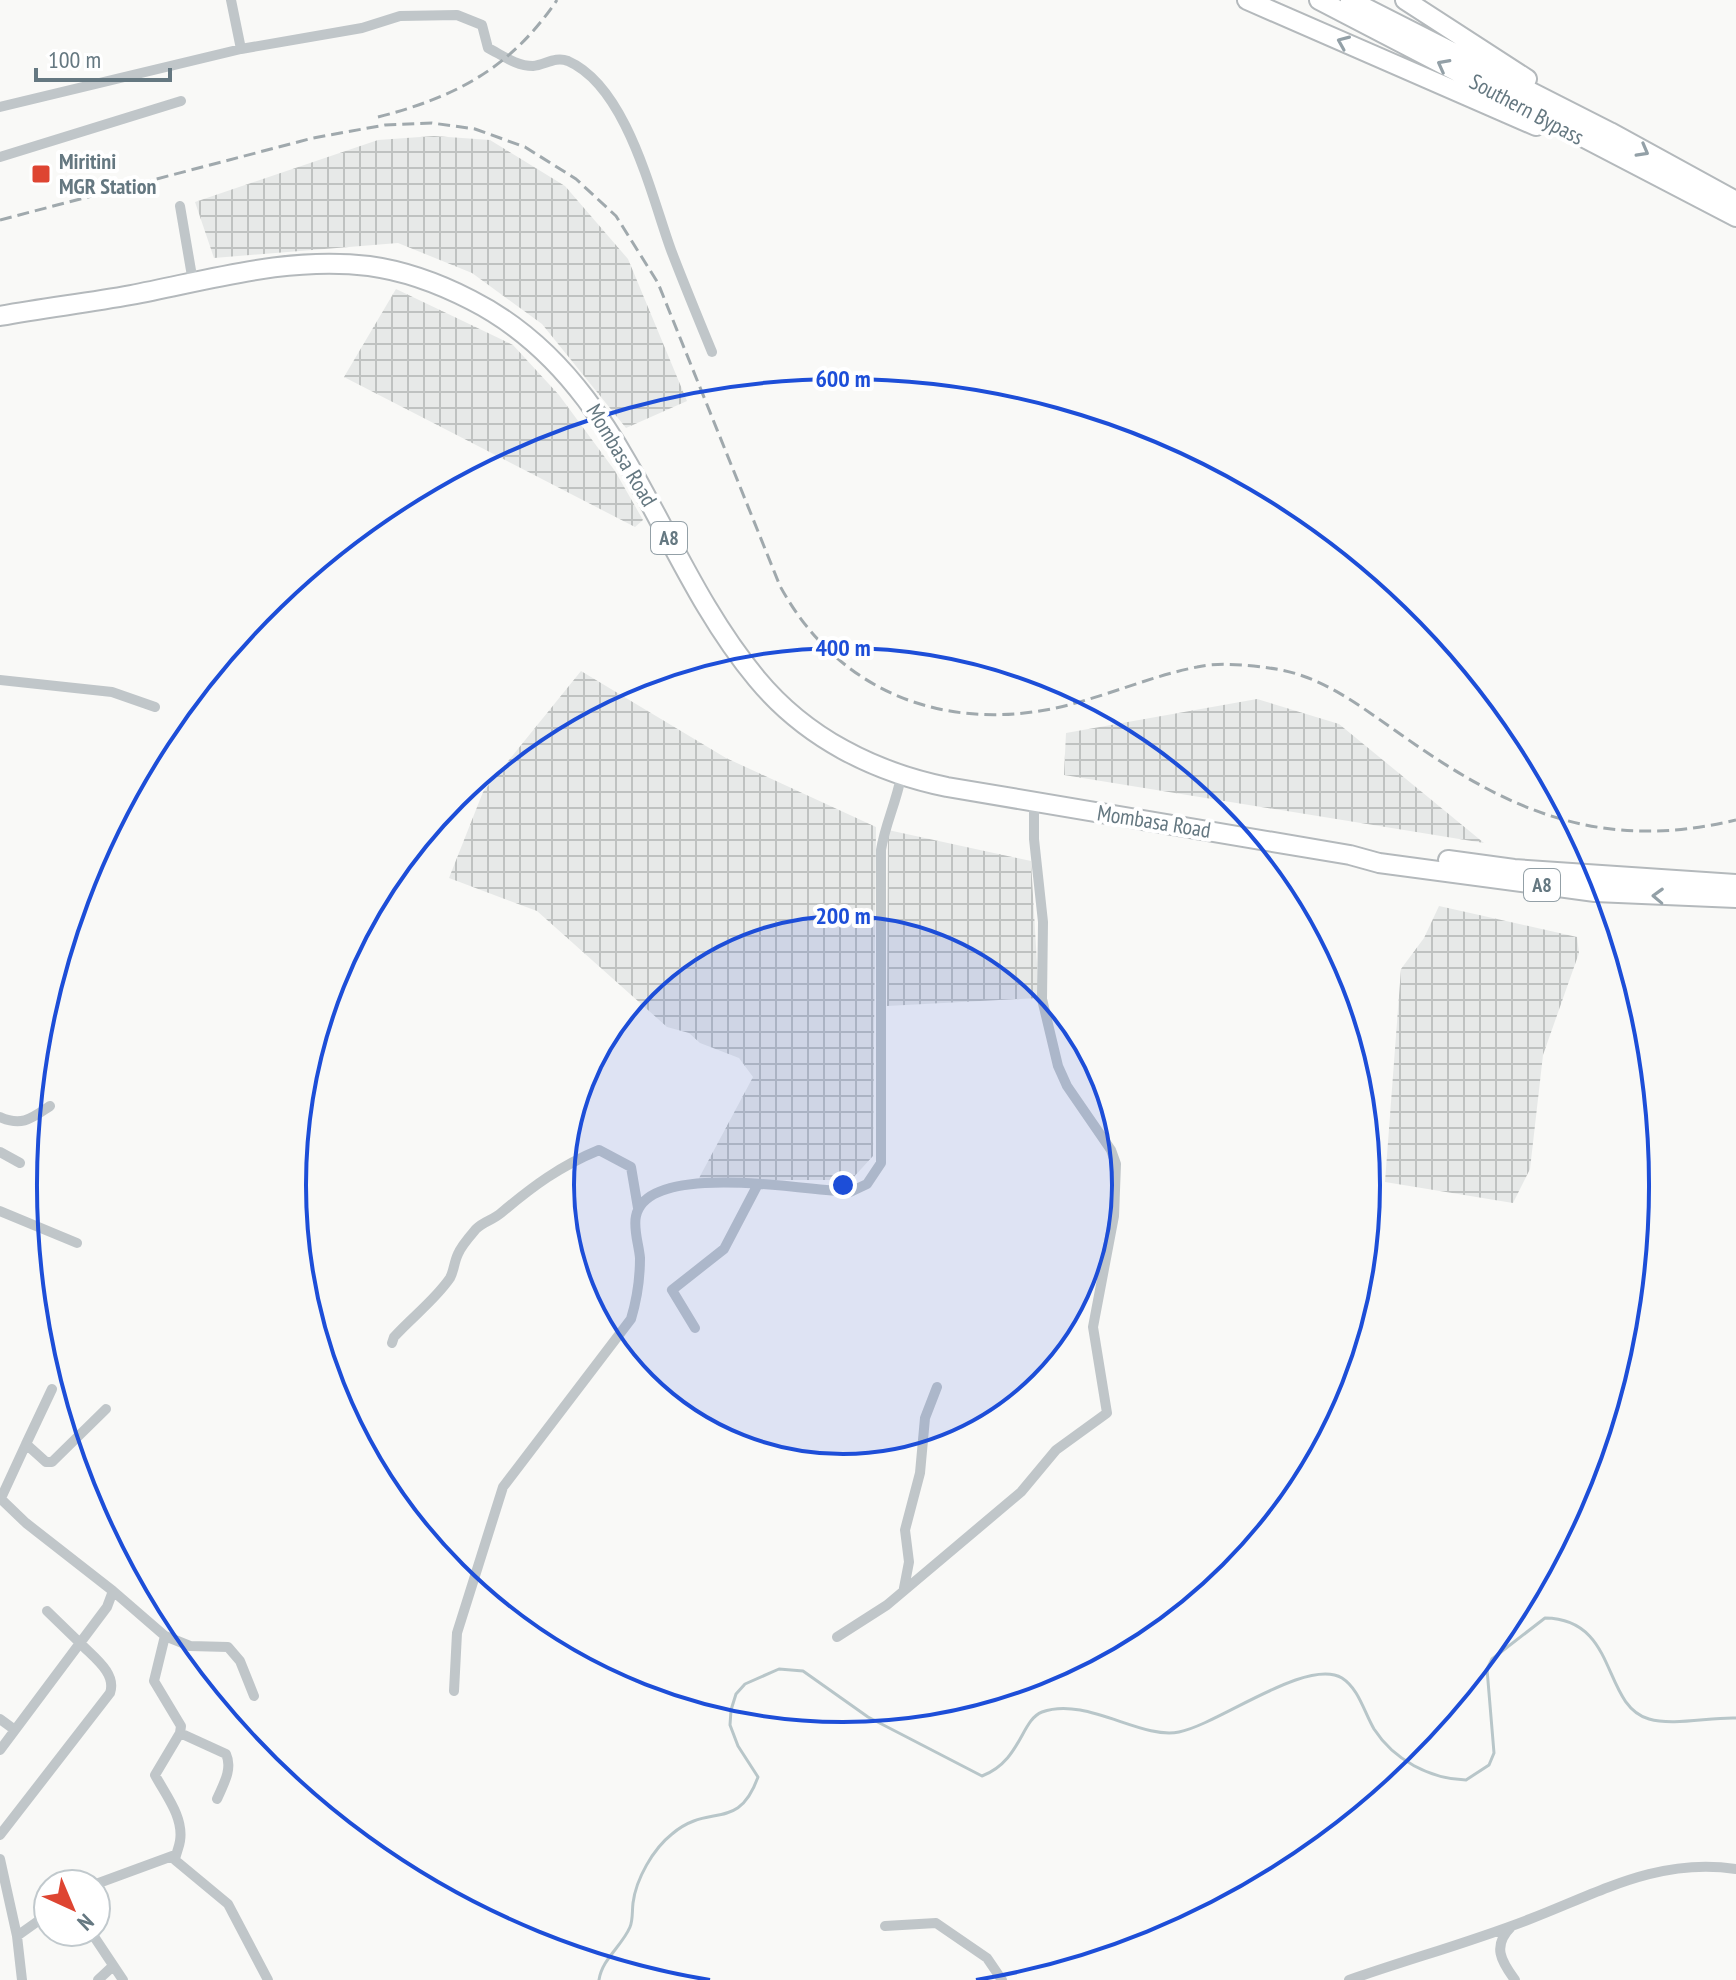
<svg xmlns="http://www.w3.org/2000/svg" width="1736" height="1980" font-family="'PT Sans Narrow',sans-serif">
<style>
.industrial{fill:url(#industrial-grid)}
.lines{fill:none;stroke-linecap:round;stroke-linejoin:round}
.stream{stroke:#b8c6c9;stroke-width:3}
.highway-casing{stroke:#b4b9bc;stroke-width:22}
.street{stroke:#c0c6c9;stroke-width:10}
.highway{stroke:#fff;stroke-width:18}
.rail{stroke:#a0a9ad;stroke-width:3;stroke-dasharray:12 6;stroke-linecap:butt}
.oneway{stroke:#93a0a7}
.ring{fill:none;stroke:#1d4ed8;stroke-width:4}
.poi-dot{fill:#de4532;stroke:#fff;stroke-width:3}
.labels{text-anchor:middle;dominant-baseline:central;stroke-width:8;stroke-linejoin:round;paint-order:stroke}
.shield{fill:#fff;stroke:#93a0a7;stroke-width:2}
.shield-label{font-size:20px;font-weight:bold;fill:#657881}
.street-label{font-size:22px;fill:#657881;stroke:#fff}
.poi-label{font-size:22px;font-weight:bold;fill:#657881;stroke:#fff;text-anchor:start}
.centre{fill:#1d4ed8;stroke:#fff;stroke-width:4}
.ring-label{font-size:24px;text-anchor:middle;font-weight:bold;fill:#1d4ed8;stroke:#fff;stroke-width:8;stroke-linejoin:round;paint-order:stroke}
</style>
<defs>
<pattern id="industrial-grid" width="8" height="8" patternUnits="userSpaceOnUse" patternTransform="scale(2)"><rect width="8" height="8" fill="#e7e9e8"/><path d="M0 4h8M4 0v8" fill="none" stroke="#bfc2c1"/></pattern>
</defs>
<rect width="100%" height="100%" fill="#f9f9f7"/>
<!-- industrial -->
<path class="industrial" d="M 434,136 L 490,140 L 565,186 L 628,259 L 687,401 L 626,428 L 542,324 L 472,273 L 398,243 L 214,258 L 195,202 L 378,140 Z
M 396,289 L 513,345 L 559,395 L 615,471 L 643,520 L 635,527 L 344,377 Z
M 581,671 L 726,758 L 876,827 L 873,1156 L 851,1180 L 698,1180 L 753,1077 L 739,1058 L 700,1043 L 689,1033 L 667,1027 L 537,911 L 449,878 L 483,792 Z
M 1257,699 L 1339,724 L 1484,843 L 1064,775 L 1066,733 Z
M 888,830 L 1031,861 L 1039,998 L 887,1006 Z
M 1439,906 L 1577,937 L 1579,953 L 1543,1055 L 1530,1169 L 1513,1203 L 1385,1182 L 1401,969 L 1424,938 Z"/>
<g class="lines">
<!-- stream -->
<path class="stream" d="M 599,1980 C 602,1959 622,1946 630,1927 C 633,1920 632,1911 633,1903 C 636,1879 653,1849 672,1834 C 709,1802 738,1833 758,1777 L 738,1746 L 730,1725 L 731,1710 L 736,1694 L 745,1684 L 779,1669 L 803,1671 L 868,1717 L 982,1776 C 1021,1761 1021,1720 1042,1712 C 1086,1696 1141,1740 1179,1732 C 1219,1724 1307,1657 1342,1678 C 1359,1689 1364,1712 1374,1729 C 1394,1760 1430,1779 1466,1780 L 1489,1765 L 1494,1753 L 1487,1669 L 1492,1659 L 1545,1618 C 1619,1619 1601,1705 1649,1719 C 1673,1726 1710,1717 1736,1718"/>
<defs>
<path id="highway" d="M 1247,0 L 1536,126
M 1319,0 L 1736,217
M 1350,0 L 1610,132 L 1736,201
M 1405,0 L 1527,79
M 0,316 C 44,308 87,303 131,295 C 210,280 287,256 369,266 C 406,271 438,283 471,300 C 625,378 654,556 757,679 C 806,738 874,772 947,787 L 1350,855 L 1379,863 L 1595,892 L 1736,898
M 1448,860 L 1514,869 L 1736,884"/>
</defs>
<!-- highway casing -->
<use href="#highway" class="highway-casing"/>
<!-- street -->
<path class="street" d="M 231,0 L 241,49
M 0,107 L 241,49 L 362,28 L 400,16 L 457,15 L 482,25 L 488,48 C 502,55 516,66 533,66 C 545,65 555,56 568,61 C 627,87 651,195 671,250 C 684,284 698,318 712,352
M 0,157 L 181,101
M 180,206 L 193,282
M 0,680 L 112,692 L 155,707
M 0,1117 C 22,1127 32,1118 50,1106
M 0,1152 L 20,1163
M 0,1211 L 77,1243
M 695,1328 L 672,1290 L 724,1249 L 757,1186
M 392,1343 L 394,1337 C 412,1317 435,1300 450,1278 C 454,1271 454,1262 458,1254 C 461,1246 470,1236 476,1229 C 484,1221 493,1220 501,1213 C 533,1186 560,1166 599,1150 L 631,1167 L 638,1208
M 26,1444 L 52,1389
M 2,1496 L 26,1444 L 46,1462 L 52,1462 L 106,1409
M 0,1498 L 26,1523 L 113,1591 L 107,1607 L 80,1643 C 93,1657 117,1673 110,1693 L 0,1835
M 904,1588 L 909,1562 L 905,1530 L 920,1473 L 925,1418 L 937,1387
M 113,1591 L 165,1636 L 154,1681 L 181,1726 L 180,1733 L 155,1775 C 165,1794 184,1817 180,1841 C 179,1848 176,1853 175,1860 L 228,1904 L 268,1980
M 165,1636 L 190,1646 L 228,1647 L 240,1661 L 254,1696
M 837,1637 L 887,1605 L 1021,1492 L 1056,1450 L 1107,1413 L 1093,1327 L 1114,1216 L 1116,1164 L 1111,1150 L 1067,1086 L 1058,1066 L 1042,999 L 1043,922 L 1034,839 L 1034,800
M 454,1691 L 457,1633 L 503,1487 L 631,1319 C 637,1299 640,1279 640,1258 C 639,1245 633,1229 636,1216 C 648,1160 808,1191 850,1192 L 867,1184 L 881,1163 L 881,850 C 885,825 896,803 901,777
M 0,1719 L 15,1730
M 180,1733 L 226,1754 C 233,1769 223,1785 217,1799
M 0,1750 L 80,1643 L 47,1611
M 0,1859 L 17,1936 L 22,1980
M 96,1884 L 175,1855
M 885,1926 L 936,1923 L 987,1958 L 1002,1980
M 1511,1927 C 1492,1946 1501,1961 1515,1980
M 91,1932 L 123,1980
M 17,1936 L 48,1914
M 98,1980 L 113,1966
M 1349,1980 C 1409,1959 1471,1942 1530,1919 C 1598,1893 1659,1857 1736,1869"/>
<!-- highway -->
<use href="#highway" class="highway"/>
<!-- rail -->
<path class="rail" d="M 378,117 C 456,97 511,68 557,0
M 0,220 L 313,138 L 385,125 L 432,123 L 475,129 L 525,147 L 576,179 L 616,216 L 658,283 L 780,586 C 836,689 938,731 1051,709 C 1100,699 1147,677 1197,667 C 1218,662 1247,665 1269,668 C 1321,674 1361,707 1403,736 C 1510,812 1602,852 1736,820"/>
</g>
<!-- one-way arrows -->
<defs><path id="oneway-chevron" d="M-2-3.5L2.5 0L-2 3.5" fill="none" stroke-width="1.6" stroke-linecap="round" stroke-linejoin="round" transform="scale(2)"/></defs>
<g class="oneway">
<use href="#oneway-chevron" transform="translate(1343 42) rotate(-157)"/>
<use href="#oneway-chevron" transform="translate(1443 65) rotate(-152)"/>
<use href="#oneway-chevron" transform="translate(1643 151) rotate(29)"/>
<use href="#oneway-chevron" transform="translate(1658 896) rotate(-178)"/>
</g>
<!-- distance rings -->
<circle cx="843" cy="1185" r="269" fill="#1d4ed8" fill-opacity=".12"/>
<g class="ring">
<circle cx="843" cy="1185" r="269"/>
<circle cx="843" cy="1185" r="537"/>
<path d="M710 1980A806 806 0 1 1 976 1980"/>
</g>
<!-- markers -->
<rect class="poi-dot" x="31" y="164" width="20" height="20" rx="4"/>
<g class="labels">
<!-- shield labels -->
<g class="shield">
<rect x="651" y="522" width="36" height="32" rx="6"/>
<rect x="1524" y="869" width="36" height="32" rx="6"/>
</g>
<g class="shield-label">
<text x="669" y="538">A8</text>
<text x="1542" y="885">A8</text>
</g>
<!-- street labels -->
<g class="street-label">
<text transform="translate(1527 109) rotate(28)">Southern Bypass</text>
<text transform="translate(622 455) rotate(59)">Mombasa Road</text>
<text transform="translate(1154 821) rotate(9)">Mombasa Road</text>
</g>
<!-- poi labels -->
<g class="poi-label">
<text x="59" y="161">Miritini<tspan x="59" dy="25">MGR Station</tspan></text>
</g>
</g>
<circle cx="843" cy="1185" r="12" class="centre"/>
<g class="ring-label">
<text x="843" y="387">600 m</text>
<text x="843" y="656">400 m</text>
<text x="843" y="924">200 m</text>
</g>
<!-- north arrow -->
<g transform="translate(72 1908) rotate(136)"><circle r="38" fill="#ffffff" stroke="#c1c9cd" stroke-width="2"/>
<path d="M0-6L14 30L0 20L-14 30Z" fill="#de4532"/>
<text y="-12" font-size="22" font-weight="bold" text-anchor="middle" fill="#657881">N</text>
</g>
<!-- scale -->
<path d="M36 68v12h134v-12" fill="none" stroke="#657881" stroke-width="4"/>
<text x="48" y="68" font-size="24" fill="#657881" stroke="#ffffff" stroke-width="6" paint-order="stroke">100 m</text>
</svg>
